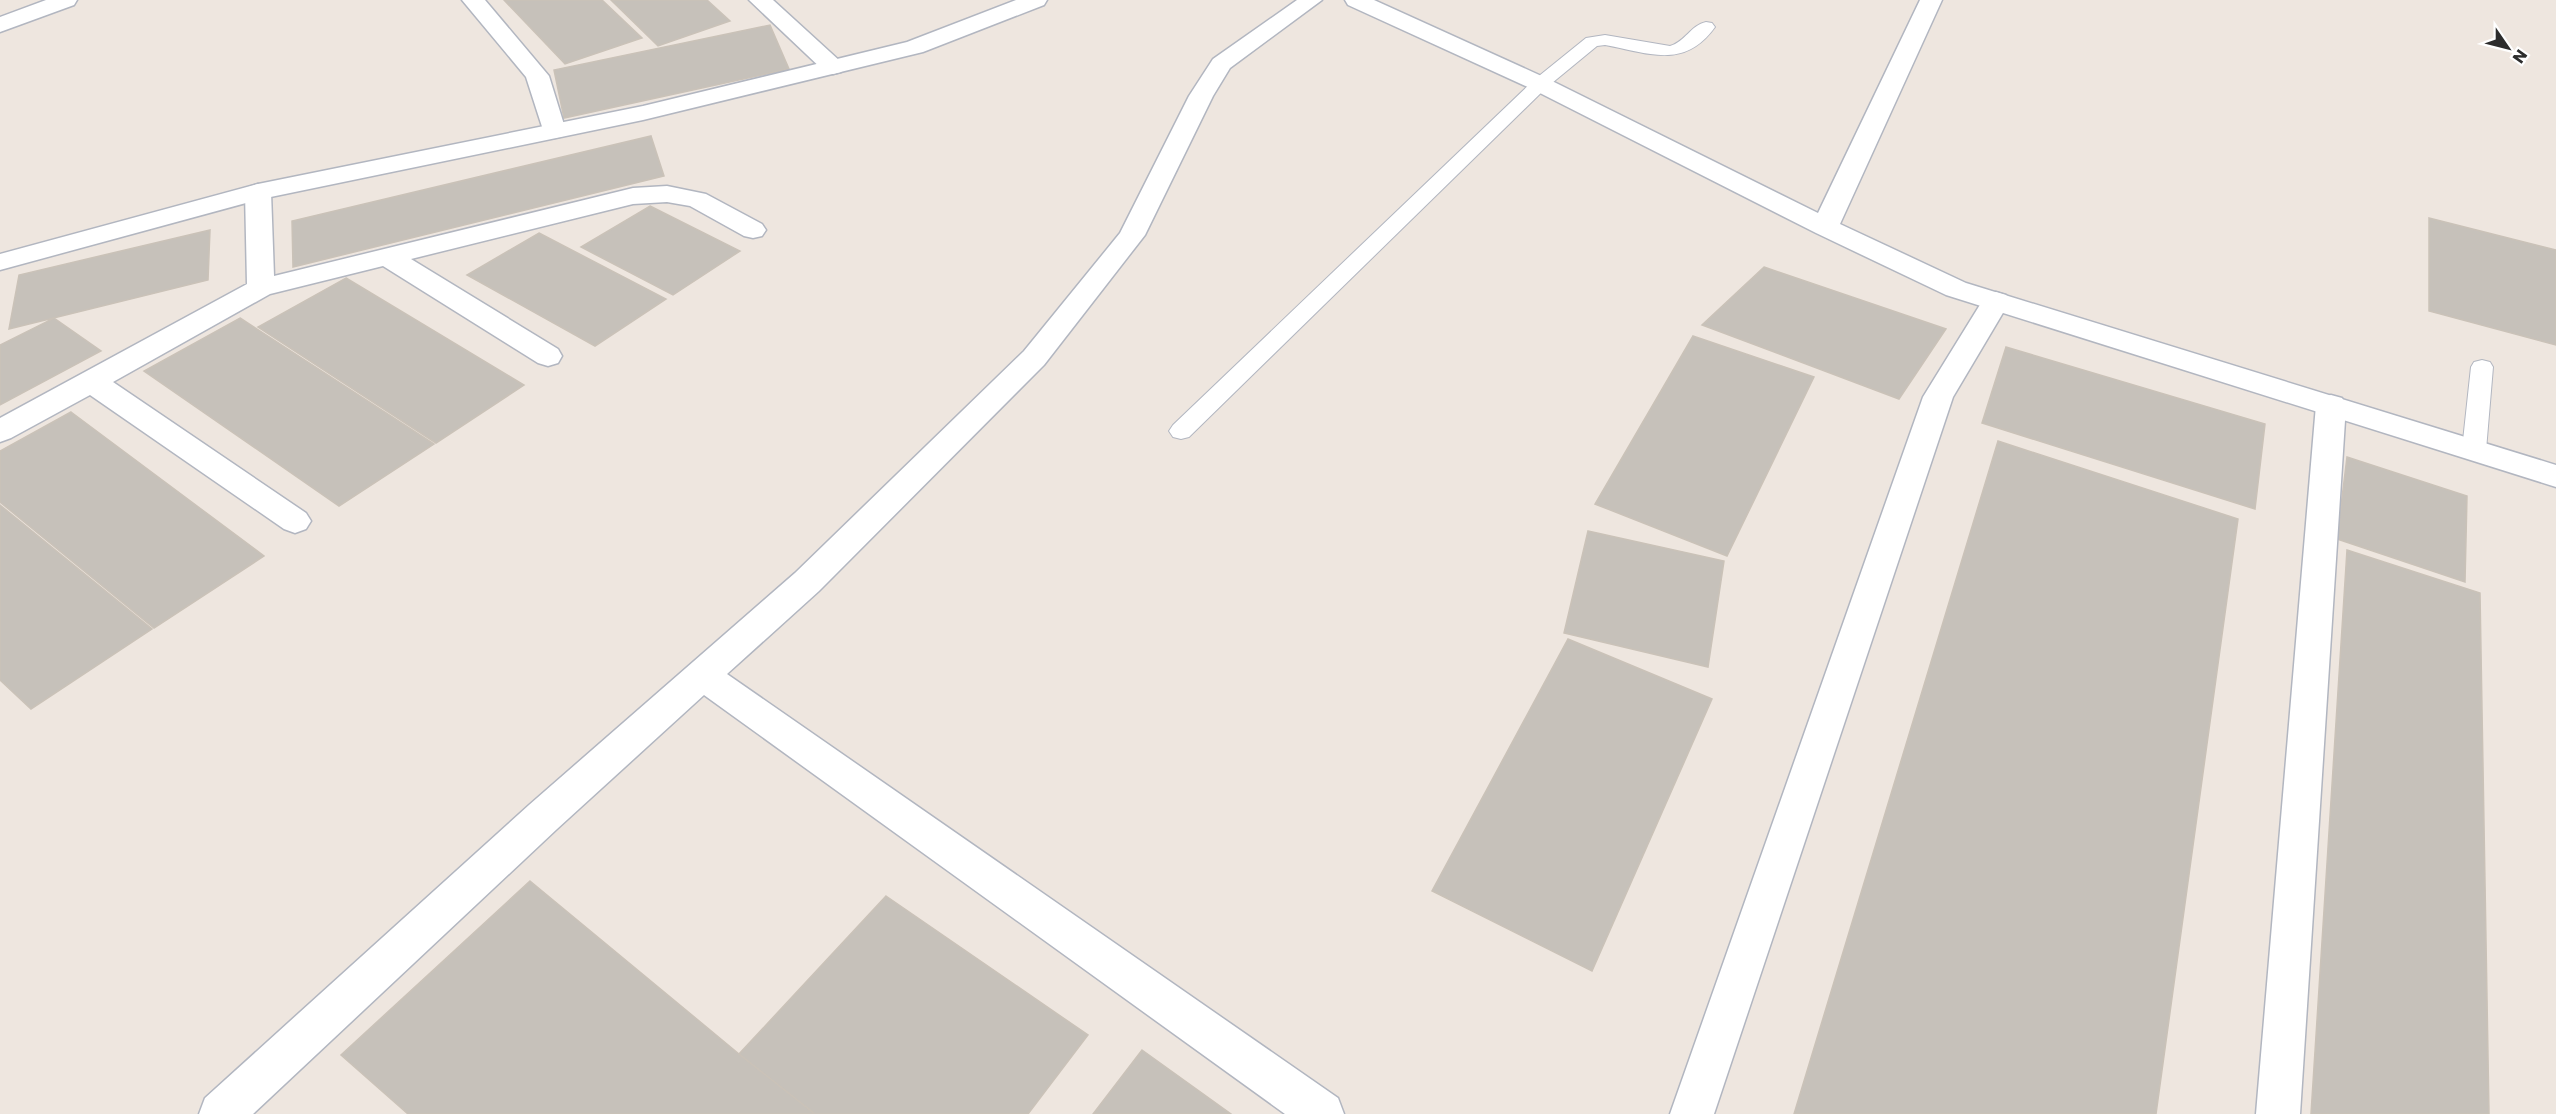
<svg xmlns="http://www.w3.org/2000/svg" width="2556" height="1114" font-family="Poppins,sans-serif">
<style>
.building{fill:#c6c1ba;stroke:#cac2b8;stroke-width:1.5}
.lines{fill:none;stroke-linecap:round;stroke-linejoin:round}
.lane-casing{stroke:#b2b6c0;stroke-width:2}
.street-casing{stroke:#b2b6c0;stroke-width:3}
.secondary-casing{stroke:#b2b6c0;stroke-width:3}
.lane{fill:#fff;fill-rule:evenodd}
.street{fill:#fff;fill-rule:evenodd}
.secondary{fill:#fff;fill-rule:evenodd}
</style>
<rect width="100%" height="100%" fill="#eee6df"/>
<!-- building -->
<path class="building" d="M 504,0 L 602,0 L 642,38 L 565,64 Z
M 611,0 L 707,0 L 730,21 L 658,46 Z
M 770,25 L 789,69 L 564,118 L 554,70 Z
M 651,136 L 664,176 L 293,267 L 292,221 Z
M 650,206 L 740,251 L 673,295 L 581,247 Z
M 2429,218 L 2556,250 L 2556,345 L 2429,311 Z
M 210,230 L 208,280 L 9,329 L 19,275 Z
M 539,233 L 666,299 L 595,346 L 467,275 Z
M 1764,267 L 1946,329 L 1899,399 L 1702,325 Z
M 346,278 L 524,385 L 436,443 L 258,327 Z
M 54,318 L 101,351 L 0,405 L 0,345 Z
M 240,318 L 434,444 L 339,506 L 144,371 Z
M 1693,336 L 1814,377 L 1727,556 L 1595,504 Z
M 2006,347 L 2265,424 L 2255,509 L 1982,423 Z
M 71,412 L 264,556 L 154,628 L 0,502 L 0,451 Z
M 1998,441 L 2238,519 L 2156,1114 L 1794,1114 Z
M 2347,457 L 2467,496 L 2465,582 L 2337,539 Z
M 0,505 L 152,629 L 31,709 L 0,680 Z
M 1588,531 L 1724,561 L 1708,667 L 1564,633 Z
M 2347,550 L 2480,593 L 2489,1114 L 2311,1114 Z
M 1568,639 L 1712,699 L 1592,971 L 1432,891 Z
M 530,881 L 739,1054 L 815,1114 L 408,1114 L 341,1055 Z
M 886,896 L 1088,1035 L 1028,1114 L 815,1114 L 739,1054 Z
M 1142,1050 L 1231,1114 L 1093,1114 Z"/>
<g class="lines">
<defs>
<path id="lane" d="M 1706,22 L 1712,23 L 1715,27 C 1684,70 1649,53 1605,45 L 1597,46 L 1546,88 L 1189,437 L 1181,439 L 1173,437 L 1169,431 L 1173,425 L 1534,80 L 1586,38 L 1605,35 L 1670,46 C 1685,42 1691,25 1706,22 Z
M 2482,360 L 2490,362 L 2493,367 L 2486,450 L 2482,456 L 2474,458 L 2466,456 L 2462,450 L 2471,367 L 2474,362 Z"/>
<path id="street" d="M 46,0 L 77,0 L 74,5 L 0,32 L 0,17 Z
M 462,0 L 485,0 L 549,76 L 566,131 L 563,136 L 554,138 L 545,136 L 526,77 Z
M 749,0 L 773,0 L 841,62 L 845,67 L 841,72 L 833,74 L 825,72 Z
M 1297,0 L 1322,0 L 1230,68 L 1213,96 L 1145,235 L 1044,365 L 819,591 L 727,674 L 1338,1098 L 1344,1114 L 1285,1114 L 704,695 L 557,829 L 253,1114 L 199,1114 L 205,1098 L 529,805 L 795,573 L 1024,351 L 1120,233 L 1189,96 L 1213,59 Z
M 258,184 L 267,187 L 271,192 L 274,276 L 633,188 L 667,186 L 706,194 L 762,224 L 766,230 L 762,236 L 753,238 L 744,236 L 690,206 L 667,202 L 633,204 L 411,259 L 558,349 L 562,356 L 558,363 L 548,366 L 538,363 L 383,266 L 270,294 L 113,382 L 306,513 L 311,521 L 306,529 L 295,533 L 284,529 L 90,395 L 11,438 L 0,442 L 0,418 L 247,284 L 245,192 L 249,187 Z
M 1996,292 L 2006,295 L 2010,301 L 1953,397 L 1714,1114 L 1670,1114 L 1923,397 L 1986,295 Z
M 2331,395 L 2342,398 L 2346,405 L 2300,1114 L 2256,1114 L 2316,405 L 2320,398 Z"/>
<path id="secondary" d="M 1016,0 L 1047,0 L 1044,5 L 923,52 L 643,120 L 261,199 L 0,270 L 0,254 L 258,184 L 643,106 L 907,42 Z
M 1345,0 L 1374,0 L 1548,79 L 1818,213 L 1920,0 L 1942,0 L 1840,224 L 1966,283 L 2556,465 L 2556,487 L 1946,295 L 1816,233 L 1532,89 L 1348,5 Z"/>
</defs>
<!-- lane casing -->
<use href="#lane" class="lane-casing"/>
<!-- street casing -->
<use href="#street" class="street-casing"/>
<!-- secondary casing -->
<use href="#secondary" class="secondary-casing"/>
<!-- lane -->
<use href="#lane" class="lane"/>
<!-- street -->
<use href="#street" class="street"/>
<!-- secondary -->
<use href="#secondary" class="secondary"/>
</g>
<!-- north arrow -->
<g transform="translate(2508 48) rotate(125)" stroke="#ffffff" stroke-width="4.5" paint-order="stroke">
<path d="M0-4.5L10 22L0 15L-10 22Z" fill="#2c2c2c"/>
<text y="-9" font-size="16" font-weight="bold" text-anchor="middle" fill="#2c2c2c">N</text>
</g>
</svg>
